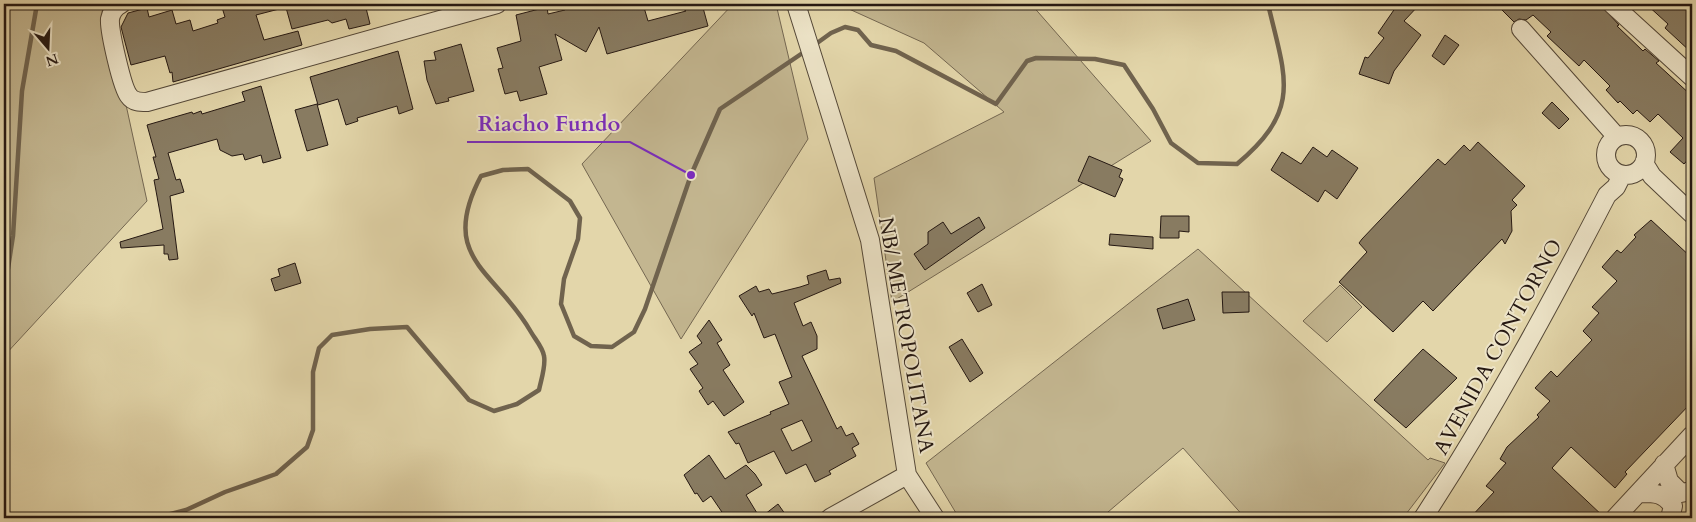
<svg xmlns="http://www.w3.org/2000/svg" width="1696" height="522" font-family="Cardo,serif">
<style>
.green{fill:#c3b690;stroke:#746751}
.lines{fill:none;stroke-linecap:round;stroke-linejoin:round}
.stream{stroke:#70634e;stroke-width:4.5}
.building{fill:#887b61;stroke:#251812;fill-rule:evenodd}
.minor-casing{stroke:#544838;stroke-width:20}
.minor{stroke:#ede4c8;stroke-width:18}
.labels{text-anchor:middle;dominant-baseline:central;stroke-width:4;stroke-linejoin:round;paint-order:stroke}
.street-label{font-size:21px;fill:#251812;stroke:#ede4c8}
.leader{fill:none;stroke:#7b2cbf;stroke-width:2}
.callout-dot{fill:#7b2cbf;stroke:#ede4c8;stroke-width:2}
.callout-label{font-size:22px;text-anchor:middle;font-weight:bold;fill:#7b2cbf;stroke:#ede4c8;stroke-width:4;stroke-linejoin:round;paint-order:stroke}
</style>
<rect width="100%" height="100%" fill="#e3d6aa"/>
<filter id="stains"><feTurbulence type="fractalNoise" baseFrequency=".004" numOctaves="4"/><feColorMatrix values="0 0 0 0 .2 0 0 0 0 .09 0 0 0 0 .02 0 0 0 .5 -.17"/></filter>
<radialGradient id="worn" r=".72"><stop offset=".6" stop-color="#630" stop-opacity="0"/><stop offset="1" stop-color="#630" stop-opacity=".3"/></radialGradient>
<!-- green -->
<path class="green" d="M 4,4 L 104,4 L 147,201 L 4,356 Z
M 733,4 L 776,4 L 808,139 L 681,339 L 582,164 Z
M 838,4 L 1031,4 L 1151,141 L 892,302 L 874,178 L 1004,112 L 924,43 Z
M 1198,249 L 1428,460 L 1430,458 L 1445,463 L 1403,518 L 1245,518 L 1183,448 L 1101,518 L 959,518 L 926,463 Z
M 1340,285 L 1362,307 L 1327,342 L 1303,321 Z"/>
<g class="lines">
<!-- stream -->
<path class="stream" d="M 813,46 L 831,33 L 845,27 L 858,30 L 871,45 L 896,51 L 996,104 L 1027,61 L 1036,58 L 1095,59 L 1124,65 L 1153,109 L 1171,143 L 1198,163 L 1237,164 C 1303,109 1285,77 1268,4
M 4,294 L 13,236 L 22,91 L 37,4
M 155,518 L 186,510 L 225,492 L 276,474 L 307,447 L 313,430 L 313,372 L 319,348 L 332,335 L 370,329 L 407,327 L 469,400 L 494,411 L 517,404 L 539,390 C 541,380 546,366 544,356 C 543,348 535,339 531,332 C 496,270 437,259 481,176 L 503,170 L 528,169 L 570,201 L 580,218 L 578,239 L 564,279 L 561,304 L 574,336 L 591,346 L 612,347 L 634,332 L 645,309 L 691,175 L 720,109 L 807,50"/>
</g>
<!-- building -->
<path class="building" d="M 221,4 L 282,4 L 283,8 L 256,15 L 264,40 L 298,31 L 302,45 L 173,82 L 172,72 L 170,73 L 165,56 L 131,65 L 121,27 L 128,13 L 147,8 L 149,17 L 172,10 L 176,24 L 190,20 L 193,31 L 218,23 L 217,20 L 225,17 Z
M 285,4 L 339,4 L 341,9 L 365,4 L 370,24 L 349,29 L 346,19 L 332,23 L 328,20 L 292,29 Z
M 569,4 L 643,4 L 648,21 L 686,11 L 676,4 L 702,4 L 708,26 L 607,54 L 599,27 L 586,52 L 555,34 L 562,60 L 539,67 L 547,94 L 520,101 L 517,91 L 505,94 L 498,69 L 503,68 L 497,48 L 521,41 L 516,15 L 547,7 L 548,14 L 565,10 Z
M 1398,4 L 1420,4 L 1404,21 L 1421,35 L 1394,71 L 1389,84 L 1359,74 L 1365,57 L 1368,58 L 1384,38 L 1378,33 Z
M 1496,4 L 1600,4 L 1619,25 L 1617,26 L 1643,51 L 1645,49 L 1659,61 L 1656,63 L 1692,96 L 1692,155 L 1684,164 L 1670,152 L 1683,138 L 1658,114 L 1650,122 L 1637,110 L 1633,114 L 1620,101 L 1618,103 L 1606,90 L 1610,86 L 1584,60 L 1579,66 L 1547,36 L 1551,32 L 1533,15 L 1526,20 L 1519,19 L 1514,22 Z
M 1646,4 L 1692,4 L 1692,53 L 1665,28 L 1668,24 Z
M 1445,35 L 1459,45 L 1444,65 L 1432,56 Z
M 461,44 L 474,91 L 448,98 L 449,101 L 436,104 L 427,80 L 424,61 L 436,60 L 434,52 Z
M 398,51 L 413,109 L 399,114 L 397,106 L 357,118 L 358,121 L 346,125 L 338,99 L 318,105 L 310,77 Z
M 261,86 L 281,158 L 263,163 L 261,155 L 245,160 L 243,154 L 232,156 L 220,150 L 217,139 L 168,153 L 176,180 L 180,179 L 184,192 L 170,196 L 178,259 L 169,260 L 168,254 L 164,254 L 164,245 L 121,248 L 120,242 L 163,229 L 154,180 L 159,179 L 153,157 L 156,157 L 147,125 L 192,112 L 193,114 L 201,111 L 202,114 L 245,101 L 242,92 Z
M 1552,102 L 1569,119 L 1559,129 L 1542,113 Z
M 317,104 L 328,145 L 307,151 L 295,110 Z
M 1478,142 L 1525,186 L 1512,200 L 1517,205 L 1511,211 L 1512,231 L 1505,244 L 1502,239 L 1433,311 L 1423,301 L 1393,332 L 1339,282 L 1367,252 L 1359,243 L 1362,239 L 1438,159 L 1445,165 L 1464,145 L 1470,151 Z
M 1313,147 L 1327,157 L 1332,150 L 1358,168 L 1337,199 L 1325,190 L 1318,202 L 1271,170 L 1282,152 L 1301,164 Z
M 1089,156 L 1122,170 L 1119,177 L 1123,179 L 1115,197 L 1078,181 Z
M 1161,216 L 1189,216 L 1189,232 L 1179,231 L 1179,238 L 1160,238 Z
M 979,217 L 985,228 L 925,270 L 914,254 L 928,244 L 928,232 L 943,222 L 951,234 Z
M 1651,220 L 1692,258 L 1692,402 L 1625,472 L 1627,474 L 1615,488 L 1571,447 L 1552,468 L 1605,518 L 1470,518 L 1494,492 L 1486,486 L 1506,463 L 1500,459 L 1507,447 L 1539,417 L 1537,415 L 1550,401 L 1535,388 L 1551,371 L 1557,377 L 1592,340 L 1583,331 L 1599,313 L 1592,307 L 1617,281 L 1602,267 L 1617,250 L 1621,253 L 1636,237 L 1634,235 Z
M 1110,234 L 1153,237 L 1153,249 L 1109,245 Z
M 295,263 L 301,283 L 275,291 L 271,279 L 280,276 L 278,269 Z
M 826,270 L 829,280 L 840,278 L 841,283 L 794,303 L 803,326 L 811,322 L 817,336 L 817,349 L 802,356 L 837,429 L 841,426 L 846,436 L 853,433 L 859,444 L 852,448 L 856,456 L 829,471 L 831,474 L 815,482 L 806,464 L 786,474 L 774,451 L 748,463 L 739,443 L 736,444 L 728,432 L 771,414 L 770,412 L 789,404 L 779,382 L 792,377 L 775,334 L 764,338 L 754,313 L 752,316 L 739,296 L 756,286 L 759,292 L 769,289 L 772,294 L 800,287 L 809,284 L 807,276 ZM 802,420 L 812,441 L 792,451 L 781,429 Z
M 982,284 L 992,305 L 978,312 L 967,293 Z
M 1222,292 L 1249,292 L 1249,312 L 1223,313 Z
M 1188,299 L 1195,320 L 1163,329 L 1157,309 Z
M 709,320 L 722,340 L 717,343 L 730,365 L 723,370 L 744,402 L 724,416 L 713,401 L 708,405 L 699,391 L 703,388 L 690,369 L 698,364 L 689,352 L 702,343 L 697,336 Z
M 962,339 L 983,373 L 970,382 L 949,347 Z
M 1423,349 L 1457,378 L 1406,428 L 1374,400 Z
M 709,455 L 725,479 L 746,465 L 755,474 L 762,485 L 746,495 L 760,518 L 778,504 L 788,518 L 726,518 L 711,496 L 703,502 L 697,493 L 695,494 L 684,475 Z"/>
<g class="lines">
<defs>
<path id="minor" d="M 121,4 C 115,7 111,13 110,19 C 109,30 122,88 129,96 C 133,102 140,102 147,102 L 497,4
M 796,4 L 870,240 L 907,475 L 935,518
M 1612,4 L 1692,77
M 1521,29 L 1617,137
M1606 155a20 20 0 1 1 40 0a20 20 0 1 1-40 0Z
M 1644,163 L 1652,176 L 1692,214
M 1664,464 L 1669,481 L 1681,493 L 1692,491
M 1638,493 C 1654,493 1663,492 1673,506 L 1670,518
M 830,518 L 907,475
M 1423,518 C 1491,414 1550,305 1607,195 L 1616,187 L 1622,175
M 1615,518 L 1692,435"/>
</defs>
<!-- minor casing -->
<use href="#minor" class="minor-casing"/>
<!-- minor -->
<use href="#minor" class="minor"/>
</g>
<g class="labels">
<!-- street labels -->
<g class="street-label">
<text transform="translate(906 335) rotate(80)">NB/ METROPOLITANA</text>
<text transform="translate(1498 347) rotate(-61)">AVENIDA CONTORNO</text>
</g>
</g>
<!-- callouts -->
<path class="leader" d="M691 175L630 142H467"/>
<circle class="callout-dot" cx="691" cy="175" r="5"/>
<g class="callout-label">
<text x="549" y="131">Riacho Fundo</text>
</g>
<!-- margin -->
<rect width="1696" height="522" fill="none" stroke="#e3d6aa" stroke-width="20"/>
<rect x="5" y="5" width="1686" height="512" fill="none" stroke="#251812" stroke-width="2.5"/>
<rect x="10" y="10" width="1676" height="502" fill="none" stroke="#251812"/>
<!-- north arrow -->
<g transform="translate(48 48) rotate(161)" stroke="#ede4c8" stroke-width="4" paint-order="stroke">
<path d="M0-4L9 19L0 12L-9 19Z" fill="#251812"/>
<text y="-8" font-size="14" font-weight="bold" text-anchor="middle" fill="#251812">N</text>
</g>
<rect width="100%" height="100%" filter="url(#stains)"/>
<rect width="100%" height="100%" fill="url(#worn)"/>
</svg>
